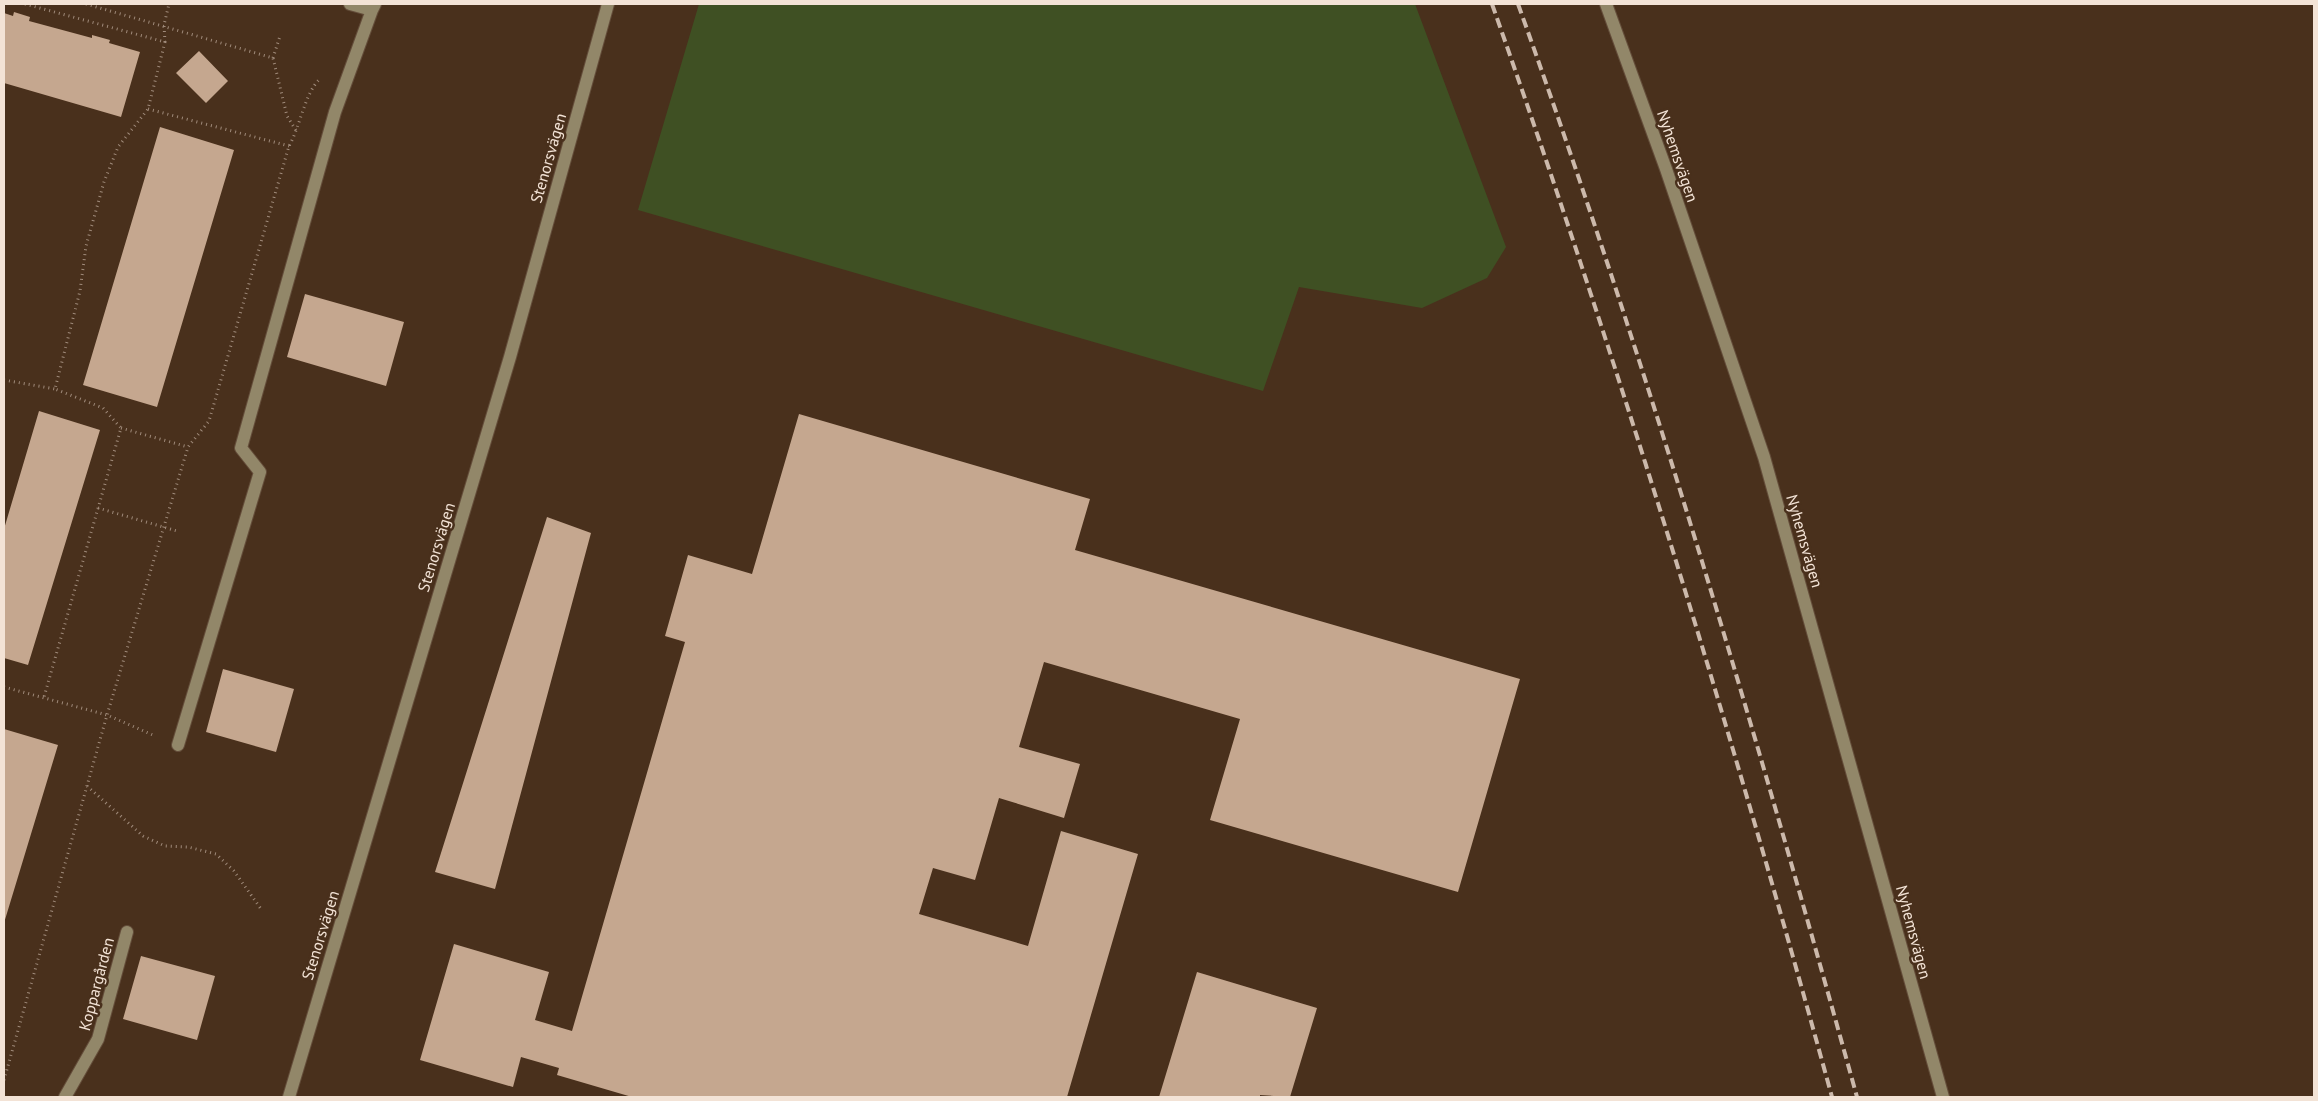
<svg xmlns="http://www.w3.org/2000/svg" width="2318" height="1101" font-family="'PT Sans',sans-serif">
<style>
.green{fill:#3f5023}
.building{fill:#c5a78f}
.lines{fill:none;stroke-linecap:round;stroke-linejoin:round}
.minor-casing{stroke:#644d3a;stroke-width:14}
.path{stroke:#a08b7b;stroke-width:3;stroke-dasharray:1 4;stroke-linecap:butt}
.minor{stroke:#928769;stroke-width:12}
.rail{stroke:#ccb9ab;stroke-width:4;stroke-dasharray:10 5;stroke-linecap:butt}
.labels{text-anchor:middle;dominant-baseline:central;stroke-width:5;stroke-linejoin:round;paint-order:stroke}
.street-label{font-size:16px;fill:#f3e3d6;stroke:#49301c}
</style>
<rect width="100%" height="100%" fill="#49301c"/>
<!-- green -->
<path class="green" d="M 699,4 L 1415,4 L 1506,247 L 1487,278 L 1422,308 L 1299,287 L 1263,391 L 638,210 Z"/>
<!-- building -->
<path class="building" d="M 14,12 L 30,17 L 29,21 L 92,38 L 92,35 L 110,40 L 109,43 L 140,52 L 121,117 L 4,83 L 4,13 L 13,16 Z
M 199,51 L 228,81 L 206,103 L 176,73 Z
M 160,127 L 234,150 L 157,407 L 83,385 Z
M 305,294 L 404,322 L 386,386 L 287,357 Z
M 39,411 L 100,430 L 28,665 L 4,658 L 4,529 Z
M 799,414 L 1090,499 L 1075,550 L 1520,679 L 1458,892 L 1210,820 L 1240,719 L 1044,662 L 1019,747 L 1080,764 L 1064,818 L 999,798 L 975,880 L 933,868 L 919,914 L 1028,946 L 1061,831 L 1138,854 L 1067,1097 L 632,1097 L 557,1075 L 559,1068 L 521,1057 L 513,1087 L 420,1060 L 454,944 L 549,972 L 535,1020 L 572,1031 L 685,642 L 665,636 L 688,555 L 752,574 Z
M 547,517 L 591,533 L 495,889 L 435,872 Z
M 223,669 L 294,689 L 276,752 L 206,732 Z
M 4,729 L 58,745 L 4,923 Z
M 141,956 L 215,976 L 197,1040 L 123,1019 Z
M 1197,972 L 1317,1008 L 1290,1097 L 1260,1095 L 1260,1097 L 1159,1097 Z"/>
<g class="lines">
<defs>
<path id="minor" d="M 350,4 L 372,10 L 375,4
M 1606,4 L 1666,169 L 1764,457 L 1943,1097
M 178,745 L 260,472 L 241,448 L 335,112 L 372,10
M 65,1097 L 98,1039 L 127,932
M 289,1097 L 510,357 L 608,4"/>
</defs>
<!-- minor casing -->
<use href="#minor" class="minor-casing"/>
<!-- path -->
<path class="path" d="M 25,4 L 165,42 L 148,109 L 118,147 L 104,182 L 86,246 L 80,291 L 55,389 L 103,408 L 121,428 L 44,697
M 86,4 L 273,58 L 287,116 L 297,132
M 165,42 L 164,25 L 169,4
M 273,58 L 280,36
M 148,109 L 289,146
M 4,380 L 55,389
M 121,428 L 188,447
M 98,508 L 177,531
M 4,687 L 107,715 L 155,736
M 87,786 L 143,836 L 165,846 L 188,847 L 216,854 L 234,871 L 261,909
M 4,1080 L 107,715 L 188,447 L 209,421 L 289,146 C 300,127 305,93 319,80"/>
<!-- minor -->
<use href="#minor" class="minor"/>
<!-- rail -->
<path class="rail" d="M 1492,4 C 1619,364 1731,729 1832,1097
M 1518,4 C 1647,363 1755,729 1857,1097"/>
</g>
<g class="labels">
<!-- street labels -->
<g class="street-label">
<text transform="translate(1678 156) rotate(71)">Nyhemsvägen</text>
<text transform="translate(548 158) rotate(-74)">Stenorsvägen</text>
<text transform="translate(1805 541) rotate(74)">Nyhemsvägen</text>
<text transform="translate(436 547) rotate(-73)">Stenorsvägen</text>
<text transform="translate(1914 932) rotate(75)">Nyhemsvägen</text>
<text transform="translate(320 935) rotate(-73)">Stenorsvägen</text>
<text transform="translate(96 984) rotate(-75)">Koppargården</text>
</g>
</g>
<!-- border -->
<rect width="2318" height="1101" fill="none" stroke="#f3e3d6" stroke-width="10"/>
</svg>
